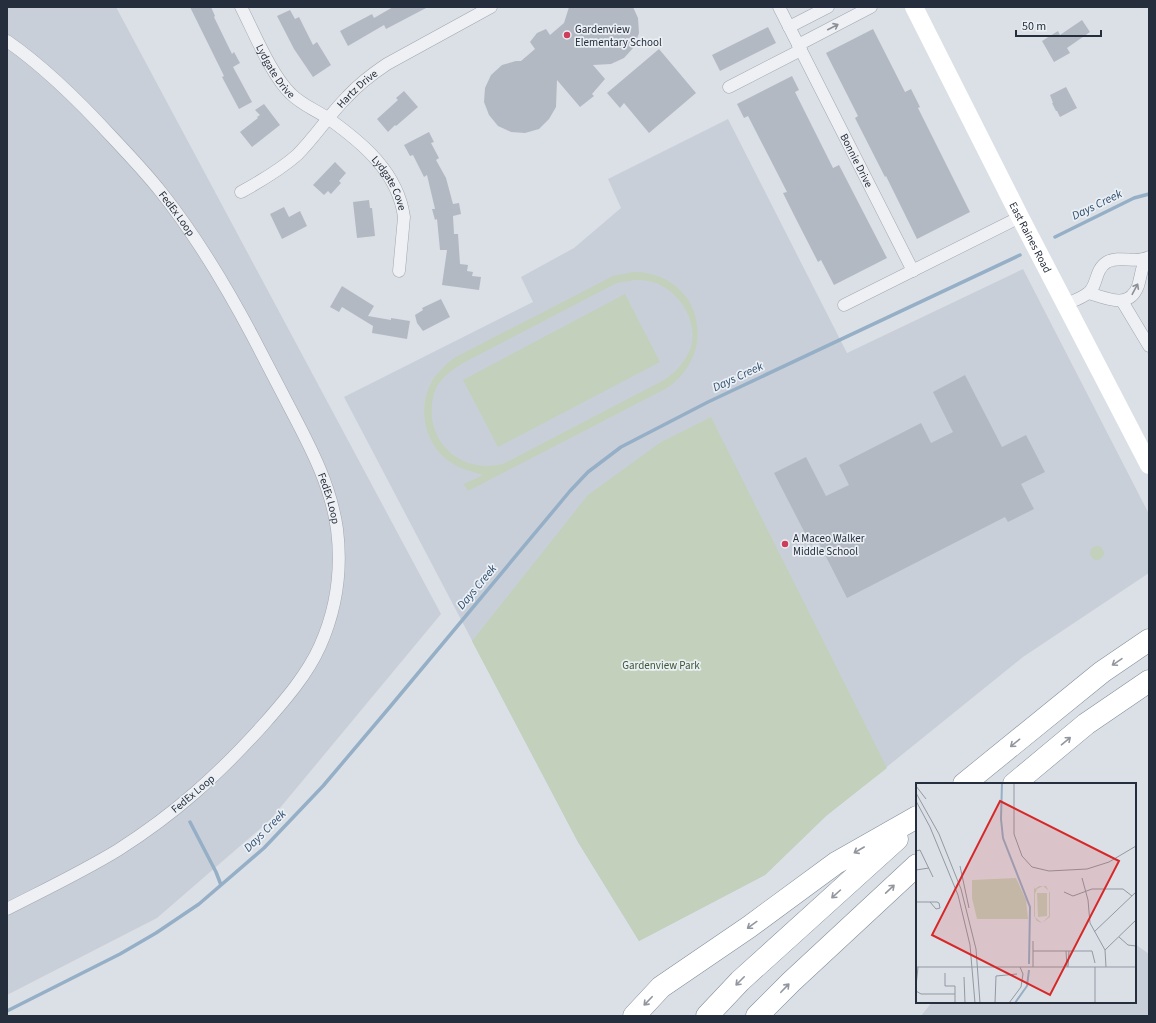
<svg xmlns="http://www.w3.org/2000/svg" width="1156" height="1023" font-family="'Source Sans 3',sans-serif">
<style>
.built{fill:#c9cfd8}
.green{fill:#c2d0bc;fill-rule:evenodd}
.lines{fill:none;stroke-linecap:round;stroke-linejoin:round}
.stream{stroke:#95afc7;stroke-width:3.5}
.building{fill:#b3b9c3}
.street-casing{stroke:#a1a7b0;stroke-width:13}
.highway-casing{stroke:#838e9c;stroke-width:23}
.street{stroke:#eef0f4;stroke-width:12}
.secondary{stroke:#fff;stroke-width:18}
.highway{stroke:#fff;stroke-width:22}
.oneway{stroke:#8a8f98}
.oneway2{stroke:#92969e}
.poi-dot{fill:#ce3d59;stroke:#eaeff4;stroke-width:1.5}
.labels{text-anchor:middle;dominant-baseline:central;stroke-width:3.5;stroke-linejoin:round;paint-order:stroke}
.poi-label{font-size:11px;fill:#252e3c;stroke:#eaeff4;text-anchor:start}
.street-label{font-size:11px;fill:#252e3c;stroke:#eaeff4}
.park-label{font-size:11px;fill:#3b5733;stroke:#eaeff4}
.water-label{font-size:12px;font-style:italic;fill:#304f6f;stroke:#eaeff4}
.inset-river{fill:none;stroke:#95afc7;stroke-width:2}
.inset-road{fill:none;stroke:#9299a2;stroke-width:1}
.view{fill:#d62828;fill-opacity:0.15;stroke:#d62828;stroke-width:2}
.inset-edge{fill:none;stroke:#252e3c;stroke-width:2}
</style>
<rect width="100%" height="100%" fill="#dbe0e6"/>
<!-- built -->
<path class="built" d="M 7,7 L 116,7 L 441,614 L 270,820 L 157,918 L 7,995 Z
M 728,119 L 847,353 L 1023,269 L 1149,514 L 1149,573 L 1023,657 L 826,816 L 765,875 L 639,941 L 578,842 L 344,397 L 533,302 L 521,277 L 574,248 L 621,208 L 608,179 Z
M 1135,944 L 1149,954 L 1149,1016 L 921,1016 L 932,1002 L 1135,1002 Z"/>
<!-- green -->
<path class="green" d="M 633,272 C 700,272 721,351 667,388 L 468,491 L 464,484 L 483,475 C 470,471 457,468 446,459 C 424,441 418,408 431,383 C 437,373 445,365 454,358 L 613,276 ZM 635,280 C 645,280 654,281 662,286 C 682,296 698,324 691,347 C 686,361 676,372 664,380 L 503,464 C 469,472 438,454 432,419 C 431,409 432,397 436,388 C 442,377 452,370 463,363 L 607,288 L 617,283 Z
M 625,294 L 660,362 L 498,447 L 463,380 Z
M 711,417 L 887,768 L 826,816 L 765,875 L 639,941 L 578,842 L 472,641 L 588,495 L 661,442 Z
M1090 553a7 7 0 1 1 14 0a7 7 0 1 1-14 0Z"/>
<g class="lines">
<!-- stream -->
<path class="stream" d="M 1055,237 L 1134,198 L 1149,194
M 190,822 L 216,872 L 221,885
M 7,1011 L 120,954 L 156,933 L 199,904 L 264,848 L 323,786 L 389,708 L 570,491 L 588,472 L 621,447 L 708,402 L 1020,255"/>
</g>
<!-- building -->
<path class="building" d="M 190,7 L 211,7 L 215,16 L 214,17 L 232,54 L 234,52 L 240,63 L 233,67 L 252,102 L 239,109 L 222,77 L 224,76 Z
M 393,7 L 428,7 L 386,29 L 384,25 L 348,46 L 340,31 L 372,14 L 374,18 Z
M 569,7 L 633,7 L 638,18 L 639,33 L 634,47 L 624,58 L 611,64 L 593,65 L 605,79 L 592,94 L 594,96 L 580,107 L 557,80 L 556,107 L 549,119 L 539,129 L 525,133 L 511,132 L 498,126 L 489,115 L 484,102 L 485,88 L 491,75 L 502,65 L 516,61 L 521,61 L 535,49 L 530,42 L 537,33 L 546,29 L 550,35 L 564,23 Z
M 290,10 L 295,19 L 299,17 L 313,45 L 317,42 L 331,65 L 313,77 L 294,49 L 277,16 Z
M 1082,20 L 1090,32 L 1067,48 L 1070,53 L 1054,62 L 1042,41 L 1058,31 L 1060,35 Z
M 768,27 L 776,43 L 720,71 L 712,55 Z
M 873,29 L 905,92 L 911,89 L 920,107 L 918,108 L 970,212 L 917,239 L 886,176 L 885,177 L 855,118 L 858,116 L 826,53 Z
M 659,49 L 696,93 L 649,133 L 624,103 L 620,108 L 607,93 Z
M 792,76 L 799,90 L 795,92 L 833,168 L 839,165 L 887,258 L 834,285 L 821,260 L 818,262 L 796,219 L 783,193 L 787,192 L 748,116 L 744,118 L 737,104 Z
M 1066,87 L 1077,108 L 1060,117 L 1057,111 L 1056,111 L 1052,103 L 1053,103 L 1050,95 Z
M 404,91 L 418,107 L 396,126 L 395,125 L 388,132 L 377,119 L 398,100 L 396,98 Z
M 264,104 L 280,125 L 252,147 L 240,132 L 258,118 L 257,117 L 260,115 L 255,110 Z
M 429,132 L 434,142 L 431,143 L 439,158 L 436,160 L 446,178 L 453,204 L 459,203 L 461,214 L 453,216 L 454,234 L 458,234 L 460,264 L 468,265 L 467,271 L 473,272 L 472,276 L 481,277 L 479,290 L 442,285 L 447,250 L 440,250 L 437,219 L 435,220 L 432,209 L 435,209 L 427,175 L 424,177 L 413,155 L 410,156 L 404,145 Z
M 335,162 L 346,173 L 339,181 L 341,183 L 331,194 L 328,191 L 324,195 L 313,185 Z
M 369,200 L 370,208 L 372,208 L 375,236 L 357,238 L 353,202 Z
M 284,207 L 289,217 L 300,211 L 307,226 L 282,239 L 270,214 Z
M 342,286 L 374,306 L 368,316 L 391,320 L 391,318 L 410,321 L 407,339 L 372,333 L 373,326 L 342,307 L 339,312 L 330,307 Z
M 441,299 L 450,317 L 423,331 L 417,323 L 415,315 L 423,310 L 422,308 Z
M 965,375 L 1002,447 L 1026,435 L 1045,472 L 1021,484 L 1034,509 L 1008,522 L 1005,517 L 847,598 L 818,541 L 811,545 L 774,473 L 806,457 L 826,496 L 849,485 L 839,465 L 921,423 L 931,443 L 953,432 L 933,392 Z"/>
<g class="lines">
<defs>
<g id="street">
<path id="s1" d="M 241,7 C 254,32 271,75 291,94 C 302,105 316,110 329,119 C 364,144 398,173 404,217 L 399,271"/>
<path id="s2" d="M 779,7 L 913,271"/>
<path d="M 789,27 L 828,7"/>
<path id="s3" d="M 7,41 C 46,68 80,102 112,137 C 129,155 146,173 161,192 C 197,237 226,286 253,337 C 266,362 279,387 292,412 C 312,450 331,487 337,529 C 342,569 337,608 320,646 C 307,675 285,700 264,724 C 218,775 176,813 118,850 C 82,872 44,890 7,909"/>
<path d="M 798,45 L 871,7"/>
<path d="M 729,87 L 801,50"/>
<path id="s4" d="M 241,192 C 261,181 280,170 297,155 C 315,137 329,115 347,97 C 359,84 372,74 387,64 L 491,7"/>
<path d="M 1089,293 C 1106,298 1129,310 1138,286 C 1141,277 1141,268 1146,259"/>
<path d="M 1122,301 L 1149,346"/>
<path d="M 1066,304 C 1073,301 1082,298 1088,293 C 1098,286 1094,270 1107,262 C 1120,255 1136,264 1149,257"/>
<path d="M 844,305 L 1020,217"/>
</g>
<path id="highway" d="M 964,784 L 1102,672 L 1149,640
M 1014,784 L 1086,724 L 1149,681
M 634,1016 L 661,987 L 749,927 L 836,863 L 917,817
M 707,1016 L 740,981 L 897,839
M 757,1016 L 791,982 L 917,865"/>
</defs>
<!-- street casing -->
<use href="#street" class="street-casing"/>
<!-- highway casing -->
<use href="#highway" class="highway-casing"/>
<!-- street -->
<use href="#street" class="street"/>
<!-- secondary -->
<path class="secondary" id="s5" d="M 914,7 L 1020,217 L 1149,465"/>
<!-- highway -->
<use href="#highway" class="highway"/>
</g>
<!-- one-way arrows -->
<defs><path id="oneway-shaft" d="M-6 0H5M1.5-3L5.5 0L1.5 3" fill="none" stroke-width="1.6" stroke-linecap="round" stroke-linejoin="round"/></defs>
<g class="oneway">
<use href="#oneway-shaft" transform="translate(833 27) rotate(-27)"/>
<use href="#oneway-shaft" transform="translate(1135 289) rotate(-62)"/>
</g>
<g class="oneway2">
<use href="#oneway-shaft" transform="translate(1117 662) rotate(146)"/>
<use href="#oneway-shaft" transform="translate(1066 741) rotate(-40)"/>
<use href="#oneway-shaft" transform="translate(1015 743) rotate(141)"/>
<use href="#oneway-shaft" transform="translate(859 850) rotate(150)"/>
<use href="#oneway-shaft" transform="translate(890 889) rotate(-43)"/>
<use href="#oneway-shaft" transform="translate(836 894) rotate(138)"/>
<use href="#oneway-shaft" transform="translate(752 925) rotate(144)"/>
<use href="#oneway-shaft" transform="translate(740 981) rotate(135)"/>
<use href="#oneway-shaft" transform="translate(785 988) rotate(-46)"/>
<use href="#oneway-shaft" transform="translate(648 1001) rotate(134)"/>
</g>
<!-- markers -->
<g class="poi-dot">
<circle cx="567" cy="35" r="4"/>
<circle cx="785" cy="544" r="4"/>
</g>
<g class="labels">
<!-- poi labels -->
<g class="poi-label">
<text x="575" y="29">Gardenview<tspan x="575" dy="13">Elementary School</tspan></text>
<text x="793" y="538">A Maceo Walker<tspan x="793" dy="13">Middle School</tspan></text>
</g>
<!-- street labels -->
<g class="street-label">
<text stroke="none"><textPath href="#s1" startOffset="73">Lydgate Drive</textPath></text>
<text stroke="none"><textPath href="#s4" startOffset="157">Hartz Drive</textPath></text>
<text stroke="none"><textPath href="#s2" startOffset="172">Bonnie Drive</textPath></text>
<text stroke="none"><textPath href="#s1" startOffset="236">Lydgate Cove</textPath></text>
<text stroke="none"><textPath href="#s3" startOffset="243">FedEx Loop</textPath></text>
<text stroke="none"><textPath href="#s5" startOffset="258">East Raines Road</textPath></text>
<text stroke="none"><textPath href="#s3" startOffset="567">FedEx Loop</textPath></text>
<text transform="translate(193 794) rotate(-40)">FedEx Loop</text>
</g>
<!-- park labels -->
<g class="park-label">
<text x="661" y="665">Gardenview Park</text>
</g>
<!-- water labels -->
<g class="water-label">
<text transform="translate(1097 205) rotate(-26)">Days Creek</text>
<text transform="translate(738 377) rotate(-25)">Days Creek</text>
<text transform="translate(477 587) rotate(-50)">Days Creek</text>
<text transform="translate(265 831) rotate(-45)">Days Creek</text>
</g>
</g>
<!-- overview -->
<g transform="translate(916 783)">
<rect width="220" height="220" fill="#dbe0e6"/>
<path d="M 100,95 L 110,117 L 112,136 L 61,136 L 56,115 L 56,97 ZM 123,103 L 130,103 L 134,110 L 134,134 L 126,140 L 121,138 L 118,133 L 118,104 L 119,106 ZM 127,103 L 133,108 L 133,133 L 126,140 L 119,134 L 119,111 L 121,106 ZM 121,110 L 131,110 L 131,133 L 122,134 Z" fill="#c2d0bc" fill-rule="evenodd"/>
<path class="inset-river" d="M 86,0 L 85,36 L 87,55 L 114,124 L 113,181M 99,220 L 111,203 L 113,187"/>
<path class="inset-road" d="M 98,0 L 98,51 L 106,73 L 116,84 L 133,88 L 171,86 L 193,79 L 220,63M 0,3 L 10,16M 0,10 L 23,51 L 45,106 L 60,166 L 64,220M 0,18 L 14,44 L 42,112 L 54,162 L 59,220M 0,68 L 4,67 L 17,94M 44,83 L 53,125M 0,87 L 13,85M 166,95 L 172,117 L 174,140 L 189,167 L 190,184M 148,109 L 157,113 L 176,106 L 207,106 L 216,113M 0,119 L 21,119 L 23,120 L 24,125 L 20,126 L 14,119M 178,149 L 220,109M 203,154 L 212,162 L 220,163M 189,167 L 220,137M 117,168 L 176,168 L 179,180M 150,168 L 151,184M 0,184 L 220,184M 117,184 L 117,158M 152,184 L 153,168M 179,184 L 179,220M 29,190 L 29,203 L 39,203 L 39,220M 48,194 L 49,220M 0,203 L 2,184M 0,208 L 5,211 L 39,211M 79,220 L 80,193 L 101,191M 93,220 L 105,204 L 107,191 L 104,184"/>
<path class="view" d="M 84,18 L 203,78 L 134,212 L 16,152 Z"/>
<rect width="220" height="220" class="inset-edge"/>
</g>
<!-- border -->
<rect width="1156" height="1023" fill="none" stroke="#252e3c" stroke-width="16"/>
<!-- scale -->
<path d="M1016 30v6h85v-6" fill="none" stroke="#252e3c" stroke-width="2"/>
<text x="1022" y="30" font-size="12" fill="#252e3c" stroke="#eaeff4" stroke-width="3" paint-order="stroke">50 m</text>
</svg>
